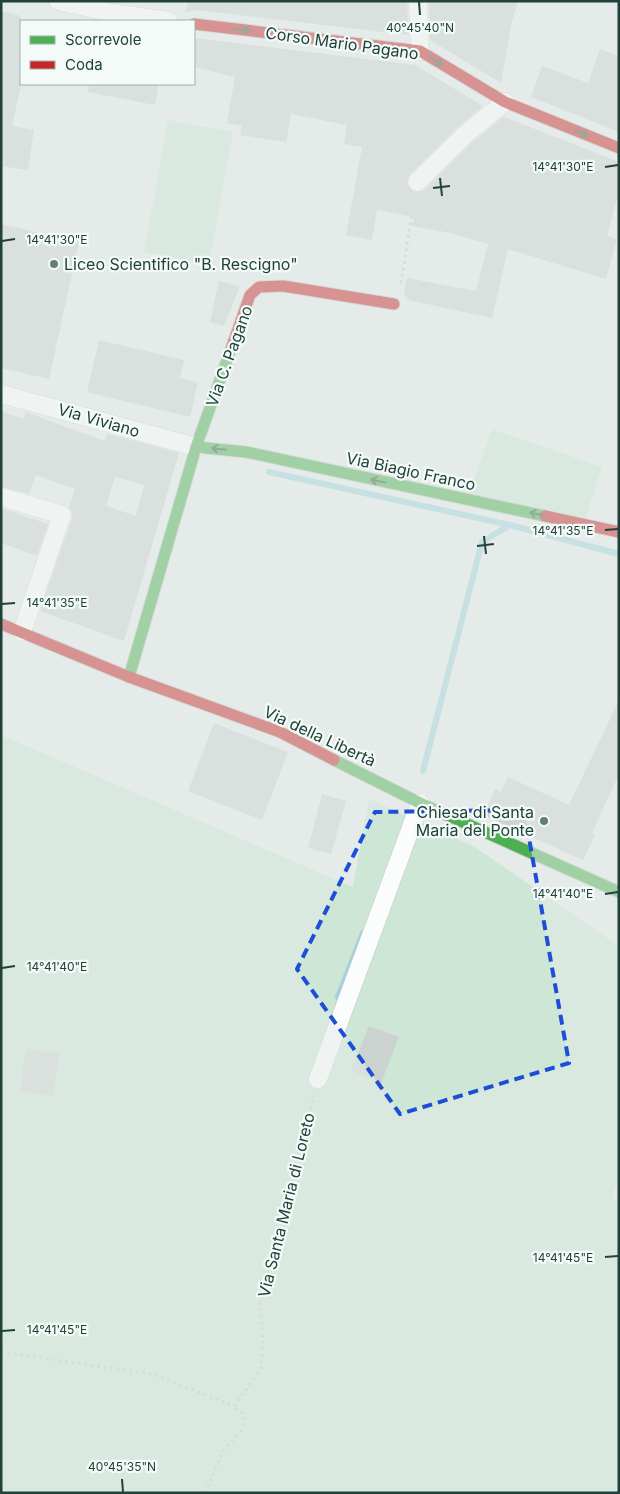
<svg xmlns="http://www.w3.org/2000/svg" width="620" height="1494" font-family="Inter,sans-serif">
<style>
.green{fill:#cde6d5}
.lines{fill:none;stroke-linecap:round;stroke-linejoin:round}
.stream{stroke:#a1d2de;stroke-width:6}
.building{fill:#ccd2d0;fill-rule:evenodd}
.street-casing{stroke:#c2c8c6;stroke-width:19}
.fast-casing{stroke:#c0c9c6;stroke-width:13}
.jam-casing{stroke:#c0c9c6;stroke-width:13}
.path{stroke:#c1cbc8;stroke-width:3;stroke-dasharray:2.5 4;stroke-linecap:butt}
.street{stroke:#fbfcfc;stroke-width:18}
.fast{stroke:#4caf50;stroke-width:11}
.jam{stroke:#c62828;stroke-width:11}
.oneway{stroke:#2b5d40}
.marked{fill:none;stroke:#1d4ed8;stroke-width:4;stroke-dasharray:10 6;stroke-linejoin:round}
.ticks{fill:none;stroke:#20423a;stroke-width:2}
.poi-dot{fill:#657d77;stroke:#f3faf7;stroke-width:2}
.labels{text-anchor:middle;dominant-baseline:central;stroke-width:4.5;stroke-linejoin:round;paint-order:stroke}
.street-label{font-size:16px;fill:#20423a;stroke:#f3faf7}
.poi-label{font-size:16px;fill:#20423a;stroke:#f3faf7;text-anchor:start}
.ticks-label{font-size:12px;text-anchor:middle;fill:#20423a;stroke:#f3faf7;stroke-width:4.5;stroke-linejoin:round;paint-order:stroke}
</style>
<rect width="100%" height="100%" fill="#e5ebe8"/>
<!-- green -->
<path class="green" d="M 168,120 L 233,132 L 209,265 L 144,252 Z
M 492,429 L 602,467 L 584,523 L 467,500 Z
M 1,735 L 353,887 L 369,799 L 473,846 L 619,946 L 619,1179 L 612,1197 L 619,1202 L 619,1493 L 1,1493 Z"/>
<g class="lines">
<!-- stream -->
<path class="stream" d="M 269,472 L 510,525 L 619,554
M 423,771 L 482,542 L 510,525
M 338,997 L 363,933"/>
</g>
<!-- building -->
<path class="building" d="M 188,1 L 407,1 L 409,35 L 196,10 L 186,12 Z
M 429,1 L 518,1 L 511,25 L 501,83 L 430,40 Z
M 1,11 L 21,16 L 21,86 L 12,126 L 34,130 L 28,170 L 1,166 Z
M 194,38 L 415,65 L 483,106 L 460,125 L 410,174 L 407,184 L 414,192 L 424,190 L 474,141 L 504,117 L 619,162 L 619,191 L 607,236 L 617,239 L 606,279 L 508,249 L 492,318 L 408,300 L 404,293 L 407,278 L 476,291 L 488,244 L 451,233 L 412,226 L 414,217 L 377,210 L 372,240 L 346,235 L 362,147 L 344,144 L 347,125 L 291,114 L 286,142 L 240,135 L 242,126 L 227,123 L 235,77 L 194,67 Z
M 600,49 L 619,56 L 619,132 L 531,97 L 542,66 L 588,83 Z
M 89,84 L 159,84 L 155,105 L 88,92 Z
M 1,224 L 79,242 L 49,379 L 1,368 Z
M 219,281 L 240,286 L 224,326 L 210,322 Z
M 99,340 L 184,360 L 180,378 L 198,382 L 190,417 L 87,392 Z
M 1,411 L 23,419 L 26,412 L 104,441 L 108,434 L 179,453 L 124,641 L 40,611 L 72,518 L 72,512 L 69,507 L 75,489 L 36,475 L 29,494 L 1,487 ZM 115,477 L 144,485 L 136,516 L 106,506 Z
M 1,508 L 48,524 L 37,556 L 1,543 Z
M 619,700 L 619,774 L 592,833 L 595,835 L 583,860 L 483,815 L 495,789 L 501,792 L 508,777 L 569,805 Z
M 214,723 L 288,752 L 262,820 L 188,791 Z
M 322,794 L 346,801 L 331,854 L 308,848 Z
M 369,1026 L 399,1037 L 381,1083 L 351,1071 Z
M 26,1049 L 60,1053 L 53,1096 L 20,1091 Z"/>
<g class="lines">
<defs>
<path id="street" d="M 58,1 L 113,13 L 169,21
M 418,1 L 420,51
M 417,182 L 467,133 L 505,102
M 1,394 L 196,447
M 1,497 L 62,515 L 22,632
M 318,1079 L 420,803"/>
<path id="fast" d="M 196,447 L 246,452 L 545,516
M 129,677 L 196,447 L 232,346
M 334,760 L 420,803 L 619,892"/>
<path id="jam" d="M 194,24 L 420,51 L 505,102 L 619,148
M 232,346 L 250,295 L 259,287 L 283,286 L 394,304
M 545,516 L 619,532
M 1,624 L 129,677 L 280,732 L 334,760"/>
</defs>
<!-- street casing -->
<use href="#street" class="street-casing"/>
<!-- fast casing -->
<use href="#fast" class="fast-casing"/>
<!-- jam casing -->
<use href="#jam" class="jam-casing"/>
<!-- path -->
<path class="path" d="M 401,283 L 414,200
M 1,1352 L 152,1374 L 234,1406 L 261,1369 L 263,1342 L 260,1303 L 314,1096
M 205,1493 L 223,1451 L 243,1428 L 244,1415 L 234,1406"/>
<!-- street -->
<use href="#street" class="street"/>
<!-- fast -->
<use href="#fast" class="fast"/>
<!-- jam -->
<use href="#jam" class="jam"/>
</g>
<!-- one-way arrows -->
<defs><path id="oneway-shaft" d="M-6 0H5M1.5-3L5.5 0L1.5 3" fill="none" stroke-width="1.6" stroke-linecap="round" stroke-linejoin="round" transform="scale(1.25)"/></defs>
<g class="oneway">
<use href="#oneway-shaft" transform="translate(242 30) rotate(7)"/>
<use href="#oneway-shaft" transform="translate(436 61) rotate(32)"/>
<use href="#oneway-shaft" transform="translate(581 133) rotate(22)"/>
<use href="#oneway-shaft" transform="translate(219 449) rotate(-174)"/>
<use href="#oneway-shaft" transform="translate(378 481) rotate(-168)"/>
<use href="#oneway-shaft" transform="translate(537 514) rotate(-169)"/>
</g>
<!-- marked area -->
<path d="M0 0H620V1494H0ZM 524,810 L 569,1063 L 400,1114 L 297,969 L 375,812 Z" fill="#e5ebe8" fill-opacity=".55" fill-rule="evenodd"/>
<path class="marked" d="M 524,810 L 569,1063 L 400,1114 L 297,969 L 375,812 Z"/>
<!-- ticks -->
<path class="ticks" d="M 419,2 L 420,15M 605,167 L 618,165M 440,178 L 442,196M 433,188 L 450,186M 2,241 L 15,239M 605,530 L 618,529M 484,536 L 486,554M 477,546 L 494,544M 2,604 L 15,603M 605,894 L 618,892M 2,968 L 15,966M 605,1257 L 618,1256M 2,1331 L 15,1330M 122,1479 L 123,1492"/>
<!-- markers -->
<g class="poi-dot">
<circle cx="54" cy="264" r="5"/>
<circle cx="544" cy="821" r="5"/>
</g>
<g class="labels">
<!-- street labels -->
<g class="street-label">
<text transform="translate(342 43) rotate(8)">Corso Mario Pagano</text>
<text transform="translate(229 356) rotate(-70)">Via C. Pagano</text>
<text transform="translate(99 420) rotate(16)">Via Viviano</text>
<text transform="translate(411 471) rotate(12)">Via Biagio Franco</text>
<text transform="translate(320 736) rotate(25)">Via della Libertà</text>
<text transform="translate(286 1205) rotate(-76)">Via Santa Maria di Loreto</text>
</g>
<!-- poi labels -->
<g class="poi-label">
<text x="64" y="264">Liceo Scientifico "B. Rescigno"</text>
<text x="534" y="812" text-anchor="end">Chiesa di Santa<tspan x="534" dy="18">Maria del Ponte</tspan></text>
</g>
</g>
<g class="ticks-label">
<text x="420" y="32">40°45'40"N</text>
<text x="563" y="171">14°41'30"E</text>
<text x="57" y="244">14°41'30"E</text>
<text x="563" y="535">14°41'35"E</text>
<text x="57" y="607">14°41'35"E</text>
<text x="563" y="898">14°41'40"E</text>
<text x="57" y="971">14°41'40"E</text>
<text x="563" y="1262">14°41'45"E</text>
<text x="57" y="1334">14°41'45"E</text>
<text x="122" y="1471">40°45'35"N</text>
</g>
<!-- border -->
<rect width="620" height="1494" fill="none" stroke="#20423a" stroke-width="5"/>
<!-- legend -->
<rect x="20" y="20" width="175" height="65" fill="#f3faf7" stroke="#9fb0ab"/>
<rect x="30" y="36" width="25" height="8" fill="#4caf50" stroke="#9fb0ab"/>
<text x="65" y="45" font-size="15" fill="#20423a">Scorrevole</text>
<rect x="30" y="61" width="25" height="8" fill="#c62828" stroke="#9fb0ab"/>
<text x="65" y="70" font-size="15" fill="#20423a">Coda</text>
</svg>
